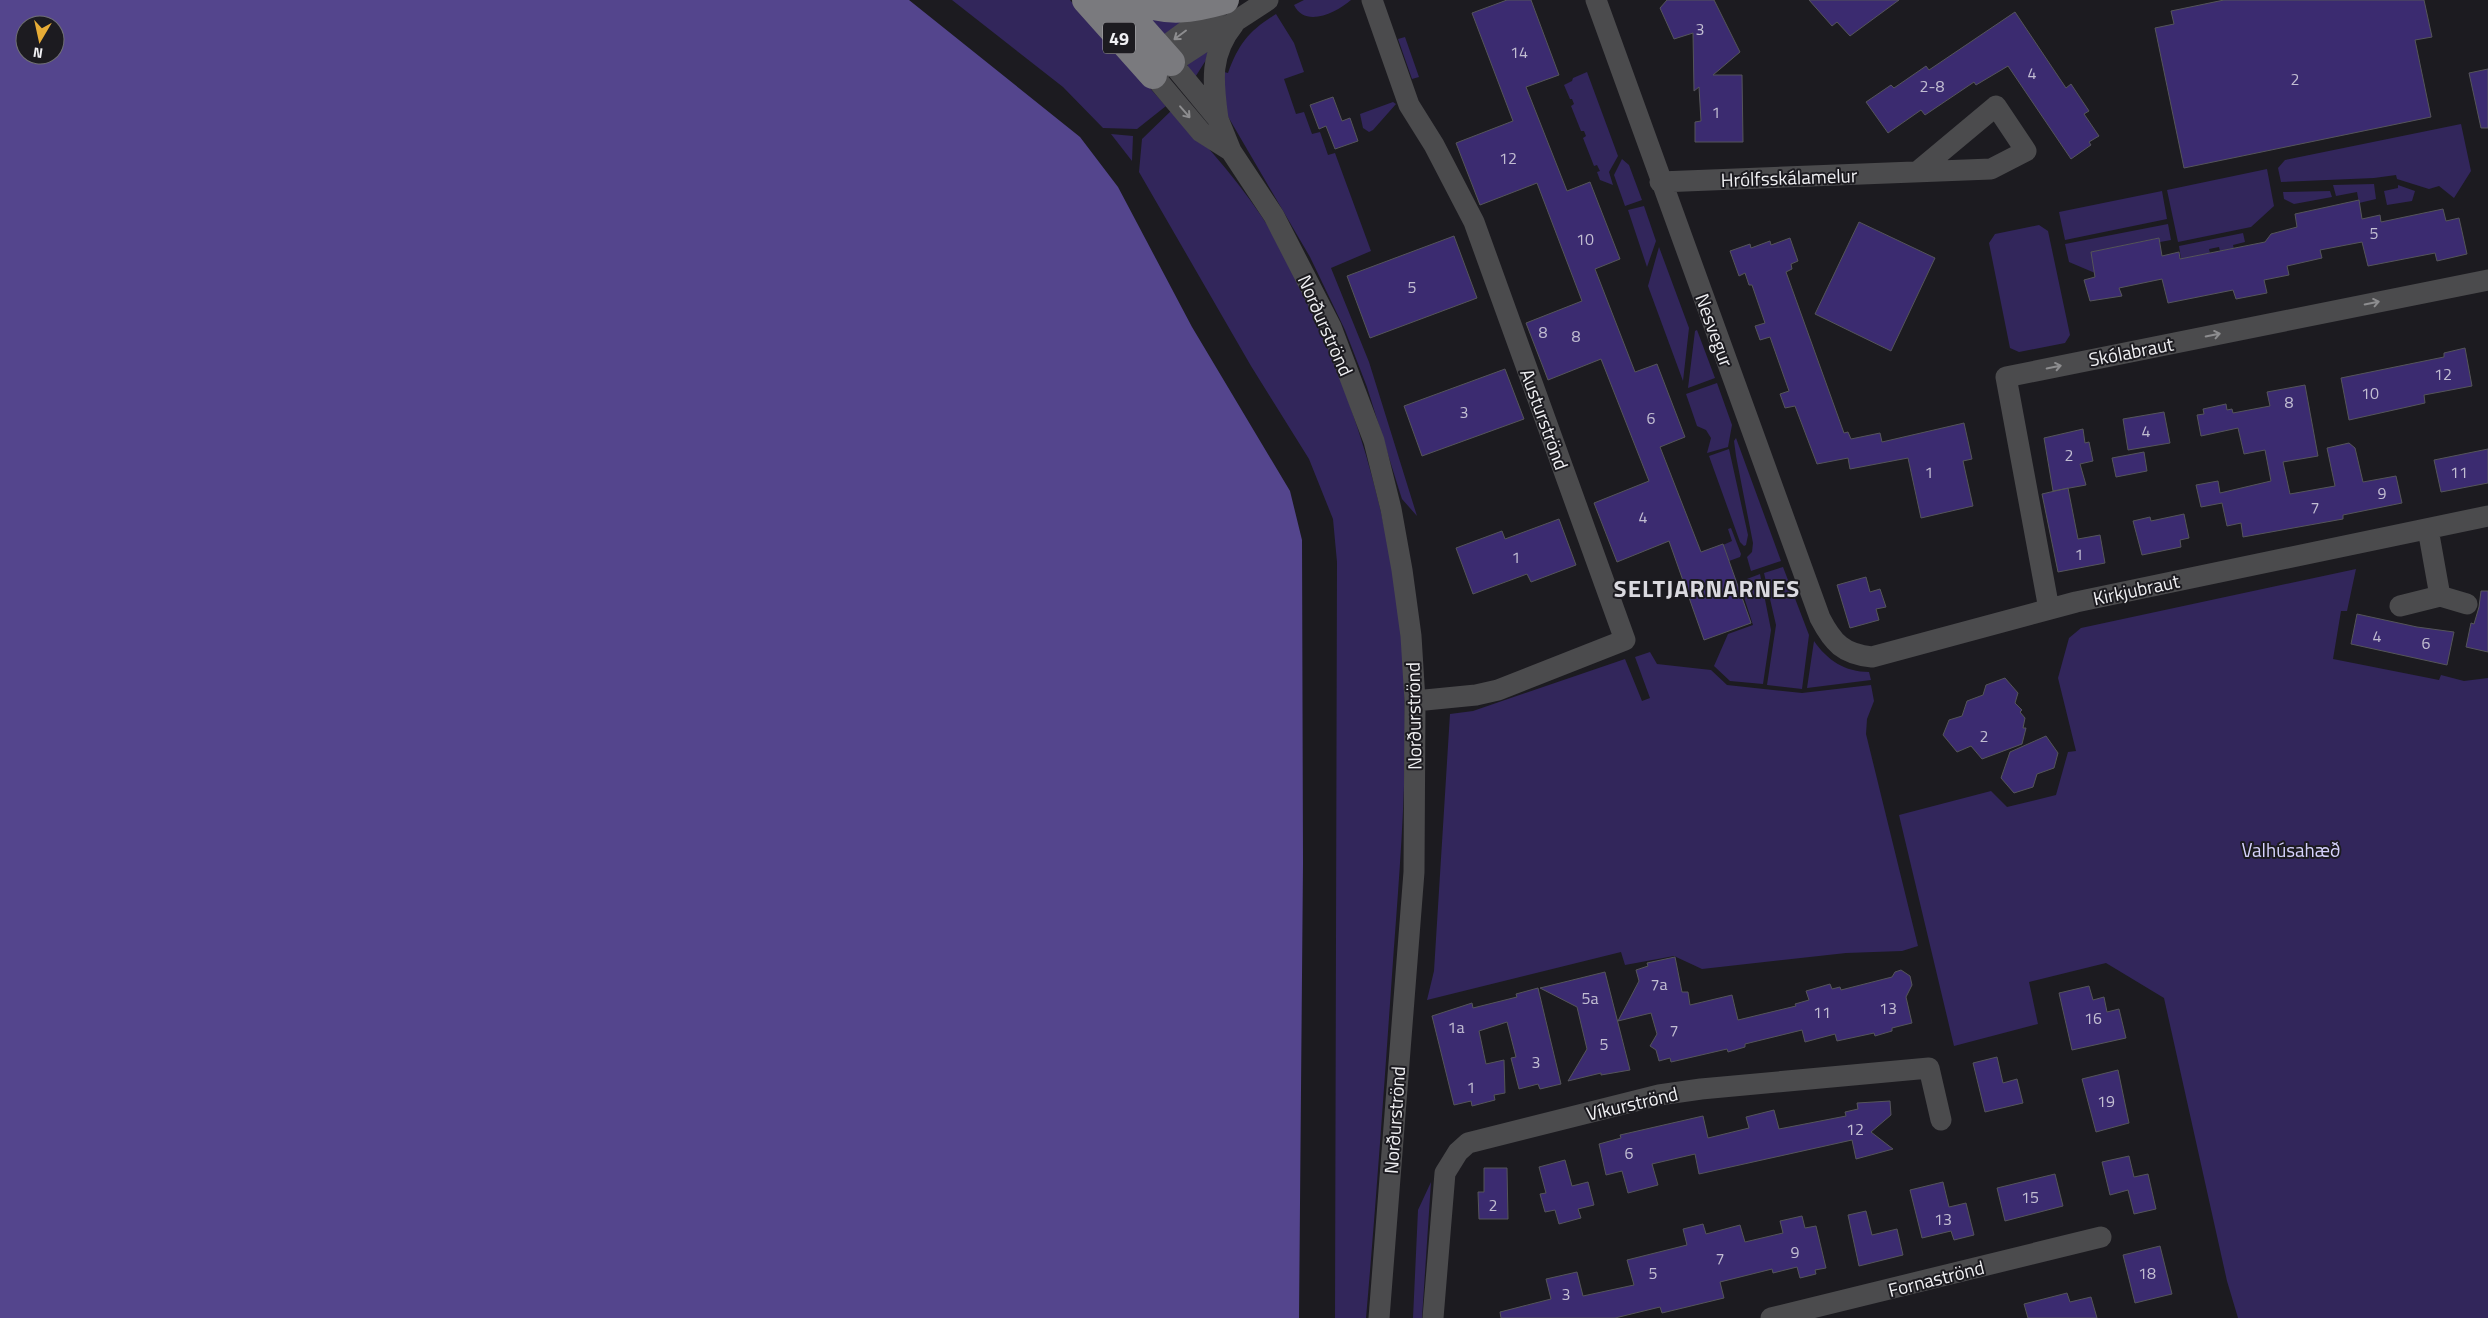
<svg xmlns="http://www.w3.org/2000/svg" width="2488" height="1318" font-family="'Titillium Web',sans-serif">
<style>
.green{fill:#32265b}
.water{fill:#54458d;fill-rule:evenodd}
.building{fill:#3b2b70;stroke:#55555a}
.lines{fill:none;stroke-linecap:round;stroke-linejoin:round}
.minor{stroke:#4b4b4d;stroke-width:21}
.major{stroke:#7a7a7e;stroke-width:28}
.oneway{stroke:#8d8d8f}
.labels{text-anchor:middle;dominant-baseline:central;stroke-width:4;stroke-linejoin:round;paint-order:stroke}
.number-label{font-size:16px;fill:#c2bed2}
.shield{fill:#1c1b20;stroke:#b0afb3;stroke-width:1}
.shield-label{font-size:18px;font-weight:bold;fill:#efeff2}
.street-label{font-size:19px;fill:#efeff2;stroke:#1c1b20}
.park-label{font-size:19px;fill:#d6d2fc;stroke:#1c1b20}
.district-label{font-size:24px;font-weight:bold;letter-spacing:1px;fill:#dbdae0;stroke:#1c1b20}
</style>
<rect width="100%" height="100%" fill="#1c1b20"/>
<!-- green -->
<path class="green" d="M 952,0 L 1070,0 L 1166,106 L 1137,129 L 1103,128 L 1063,87 Z
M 1304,0 L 1351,0 C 1336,13 1305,28 1294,5 Z
M 1145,13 L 1196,15 L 1164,37 Z
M 1276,14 L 1294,43 L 1304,72 L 1284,79 L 1296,114 L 1304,112 L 1312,134 L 1320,132 L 1328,155 L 1335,153 L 1371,251 L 1331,268 L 1369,362 L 1417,516 L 1402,499 L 1400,493 L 1367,387 L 1345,330 L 1310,257 L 1223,108 L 1220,71 L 1228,73 C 1239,43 1249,31 1276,14 Z
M 1405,37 L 1419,77 L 1412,79 L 1398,39 Z
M 1209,47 L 1206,60 L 1194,79 L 1187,69 L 1188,64 Z
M 1587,72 L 1618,156 L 1609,172 L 1613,185 L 1600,180 L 1597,172 L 1600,171 L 1597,165 L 1594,166 L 1583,138 L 1586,136 L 1584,131 L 1581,131 L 1571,106 L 1574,104 L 1572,99 L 1570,99 L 1564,85 L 1572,81 L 1573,78 Z
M 1393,102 L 1396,104 L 1373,130 L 1369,132 L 1363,128 L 1360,114 Z
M 1173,109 C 1212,151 1250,194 1279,244 C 1288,260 1296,278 1304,295 C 1362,415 1399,548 1404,682 C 1408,779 1399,877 1392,975 C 1384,1089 1376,1204 1366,1318 L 1335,1318 L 1337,562 L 1333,519 L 1309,459 L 1251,366 L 1139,172 L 1142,139 Z
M 2461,124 L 2471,171 L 2454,198 L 2439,186 L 2429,189 L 2397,179 L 2396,175 L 2374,178 L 2281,182 L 2278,168 L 2285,160 Z
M 1111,134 L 1133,136 L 1132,161 Z
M 1622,159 L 1629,165 L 1642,200 L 1625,206 L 1614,175 Z
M 2267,169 L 2274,206 L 2251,227 L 2178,242 L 2167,190 Z
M 2374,184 L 2376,199 L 2359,203 L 2357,192 L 2336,196 L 2333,185 Z
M 2398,185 L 2415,191 L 2412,201 L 2387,205 L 2384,191 L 2398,188 Z
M 2162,191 L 2167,219 L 2065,240 L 2059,212 Z
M 2330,191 L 2332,197 L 2294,204 L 2284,199 L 2283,192 Z
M 1644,206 L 1656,241 L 1647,267 L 1628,210 Z
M 2168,224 L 2171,240 L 2160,242 L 2158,238 L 2091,252 L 2095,273 L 2069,262 L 2065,244 Z
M 2039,225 L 2048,231 L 2070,335 L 2065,343 L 2019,352 L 2010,348 L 1989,243 L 1995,234 Z
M 2243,233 L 2245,242 L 2233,245 L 2234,249 L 2220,251 L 2219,247 L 2209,249 L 2210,253 L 2181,259 L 2179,246 Z
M 1659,247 L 1689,328 L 1683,381 L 1648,286 Z
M 1697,330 L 1715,378 L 1688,388 L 1695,331 Z
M 1717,383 L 1732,425 L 1728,447 L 1707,453 L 1711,438 L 1706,430 L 1697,426 L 1686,394 Z
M 1736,438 L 1781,561 L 1751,571 L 1747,557 L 1752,552 L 1753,543 L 1736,456 L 1734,441 Z
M 1729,449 L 1748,535 L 1746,545 L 1744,546 L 1740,542 L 1709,456 Z
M 1731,528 L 1741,554 L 1740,557 L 1729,561 L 1723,545 L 1732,541 L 1728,529 Z
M 1783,567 L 1809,635 L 1802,689 L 1767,685 L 1776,625 L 1764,573 Z
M 2356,569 L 2347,611 L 2341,611 L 2333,659 L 2439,680 L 2441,675 L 2464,681 L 2488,678 L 2488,1318 L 2238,1318 L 2227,1281 L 2164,998 L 2106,963 L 2029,982 L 2038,1024 L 1954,1046 L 1899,815 L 1991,791 L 2007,807 L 2056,795 L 2068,752 L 2076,751 L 2058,678 L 2069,638 L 2081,628 Z
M 1760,574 L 1771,630 L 1763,684 L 1730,681 L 1714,666 L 1728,634 L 1753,625 L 1739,582 Z
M 1814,641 C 1827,660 1845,672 1869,672 L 1871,680 L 1807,688 Z
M 1650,652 L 1657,664 L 1711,670 L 1727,685 L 1802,693 L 1871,685 L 1874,701 L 1867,719 L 1866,734 L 1918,946 L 1902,951 L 1846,953 L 1702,969 L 1674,956 L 1625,965 L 1621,952 L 1427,1000 L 1434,971 L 1450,714 L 1473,711 L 1625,659 L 1642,701 L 1650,698 L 1635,657 Z
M 1431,1182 L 1422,1318 L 1413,1318 L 1418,1210 Z"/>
<!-- water -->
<path class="water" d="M 0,0 L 909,0 L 1080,137 L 1118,187 L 1192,327 L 1290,491 L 1302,540 L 1303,863 L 1299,1318 L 0,1318 ZM 25,25 L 55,25 L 55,55 L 25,55 Z"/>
<!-- building -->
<path class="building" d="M 1507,0 L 1531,0 L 1559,75 L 1526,87 L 1567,191 L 1590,182 L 1620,259 L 1595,269 L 1635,372 L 1657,364 L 1685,437 L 1660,447 L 1701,552 L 1723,544 L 1751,623 L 1704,640 L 1669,541 L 1617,562 L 1594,503 L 1649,481 L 1601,359 L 1548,380 L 1526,323 L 1582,301 L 1537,183 L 1480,205 L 1456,143 L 1513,121 L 1472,13 Z
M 1667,0 L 1714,0 L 1740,52 L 1713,75 L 1742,75 L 1743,142 L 1695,142 L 1695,122 L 1701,121 L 1699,87 L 1694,91 L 1693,33 L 1674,39 L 1660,8 Z
M 1809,0 L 1899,0 L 1850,36 L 1837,22 L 1832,26 Z
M 2224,0 L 2424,0 L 2432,37 L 2415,40 L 2431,117 L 2184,168 L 2155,28 L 2174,24 L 2171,11 Z
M 2015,12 L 2066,88 L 2071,84 L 2089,111 L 2084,114 L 2099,136 L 2089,142 L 2091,145 L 2071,159 L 2008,66 L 1976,85 L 1974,82 L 1925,115 L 1921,110 L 1888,133 L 1866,102 L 1891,85 L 1894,88 L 1926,66 L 1929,70 Z
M 2488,69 L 2488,128 L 2481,128 L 2469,73 Z
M 1333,97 L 1342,121 L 1350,118 L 1358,141 L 1335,149 L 1326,126 L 1319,129 L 1310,105 Z
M 2359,200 L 2362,219 L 2380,215 L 2381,222 L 2443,209 L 2446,221 L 2459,218 L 2467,254 L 2437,261 L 2435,253 L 2368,266 L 2362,242 L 2320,250 L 2322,258 L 2287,266 L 2289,275 L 2264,280 L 2267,293 L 2236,299 L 2233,290 L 2168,303 L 2162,279 L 2119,288 L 2122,296 L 2090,301 L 2084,280 L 2095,277 L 2091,252 L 2159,238 L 2162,256 L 2179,252 L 2180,259 L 2265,242 L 2271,234 L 2297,227 L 2295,214 Z
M 1859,222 L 1935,258 L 1891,351 L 1815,314 Z
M 1454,236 L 1477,298 L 1370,338 L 1347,276 Z
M 1790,238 L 1798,261 L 1791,264 L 1792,269 L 1786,272 L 1844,433 L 1848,432 L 1851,439 L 1880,433 L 1882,442 L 1964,423 L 1972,459 L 1963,461 L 1973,506 L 1921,518 L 1908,458 L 1850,469 L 1848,458 L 1817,464 L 1795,406 L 1785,408 L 1780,394 L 1789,391 L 1770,337 L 1760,340 L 1755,326 L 1765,323 L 1752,285 L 1749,285 L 1745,273 L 1739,276 L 1730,251 L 1750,244 L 1751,248 L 1770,241 L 1771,245 Z
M 2465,348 L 2472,386 L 2424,395 L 2425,403 L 2349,420 L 2341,378 L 2444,357 L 2444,353 Z
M 1505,369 L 1524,419 L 1422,456 L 1404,406 Z
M 2305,385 L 2318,456 L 2283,462 L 2290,494 L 2335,486 L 2327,448 L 2349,443 L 2355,448 L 2363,482 L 2396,476 L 2402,503 L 2343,515 L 2343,519 L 2243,537 L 2241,523 L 2227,526 L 2222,503 L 2201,507 L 2196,485 L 2218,481 L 2220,493 L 2271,481 L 2265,450 L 2244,454 L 2238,428 L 2201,436 L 2197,415 L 2204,414 L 2203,409 L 2226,404 L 2227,410 L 2232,409 L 2233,413 L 2270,406 L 2267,392 Z
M 2164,412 L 2170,443 L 2128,450 L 2123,419 Z
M 2083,429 L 2085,443 L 2089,442 L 2093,461 L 2080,464 L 2086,485 L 2053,491 L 2044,438 Z
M 2488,449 L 2488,483 L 2441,492 L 2434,460 Z
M 2144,452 L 2147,471 L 2116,477 L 2112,458 Z
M 2068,488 L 2078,539 L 2100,535 L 2105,563 L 2058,572 L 2042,494 Z
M 2184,514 L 2189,538 L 2180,540 L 2181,547 L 2142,555 L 2133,521 L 2150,517 L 2151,521 Z
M 1559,519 L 1576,565 L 1531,582 L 1527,574 L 1473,594 L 1456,548 L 1502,531 L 1505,539 Z
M 1866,577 L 1870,592 L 1880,589 L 1886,607 L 1876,609 L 1879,620 L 1850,628 L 1837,585 Z
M 2481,591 L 2488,591 L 2488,652 L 2466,647 L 2471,623 L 2474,624 L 2479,607 Z
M 2357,614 L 2417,627 L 2454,632 L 2447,665 L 2351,644 Z
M 2005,678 L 2018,693 L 2015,703 L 2022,710 L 2020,712 L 2025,718 L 2023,728 L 2026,728 L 2022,744 L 1982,759 L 1971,746 L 1957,752 L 1943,735 L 1949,720 L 1962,716 L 1967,701 L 1983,695 L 1986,685 Z
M 2046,736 L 2058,753 L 2054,768 L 2037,774 L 2033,787 L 2014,793 L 2001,778 L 2010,752 Z
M 1675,957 L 1682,992 L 1688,992 L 1690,1005 L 1732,995 L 1738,1020 L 1796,1006 L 1795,1004 L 1809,1000 L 1806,991 L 1830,984 L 1832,989 L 1840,987 L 1841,990 L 1892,977 L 1895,972 L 1901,970 L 1910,976 L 1912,985 L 1906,997 L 1912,1023 L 1892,1028 L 1892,1031 L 1875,1036 L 1874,1033 L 1837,1041 L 1835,1034 L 1805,1042 L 1802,1030 L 1745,1044 L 1745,1047 L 1728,1052 L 1727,1049 L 1671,1062 L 1670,1058 L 1659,1061 L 1656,1050 L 1650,1046 L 1657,1034 L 1651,1013 L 1618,1021 L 1639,981 L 1636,970 L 1648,966 L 1647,963 Z
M 1605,972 L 1630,1070 L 1601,1075 L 1601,1073 L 1568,1081 L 1587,1049 L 1577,1007 L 1540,988 Z
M 2089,986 L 2093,1000 L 2104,997 L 2107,1012 L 2119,1009 L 2126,1038 L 2072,1050 L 2059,993 Z
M 1538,988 L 1561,1084 L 1540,1089 L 1538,1084 L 1519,1089 L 1511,1058 L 1516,1057 L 1507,1022 L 1479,1031 L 1486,1064 L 1504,1060 L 1505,1093 L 1494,1095 L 1495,1100 L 1472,1106 L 1471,1101 L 1454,1105 L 1432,1016 L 1472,1003 L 1473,1008 L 1517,997 L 1516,994 Z
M 1997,1057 L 2003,1083 L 2017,1079 L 2023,1103 L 1985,1112 L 1973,1063 Z
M 2118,1070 L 2129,1123 L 2096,1132 L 2082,1079 Z
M 1890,1101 L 1891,1115 L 1871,1132 L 1893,1149 L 1856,1159 L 1852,1140 L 1699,1174 L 1695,1154 L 1652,1164 L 1658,1185 L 1628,1193 L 1622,1171 L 1606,1175 L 1599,1144 L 1621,1138 L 1620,1135 L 1703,1116 L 1708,1138 L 1749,1128 L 1746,1117 L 1774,1110 L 1779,1129 L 1846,1116 L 1845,1112 L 1858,1109 L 1857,1103 Z
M 2129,1156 L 2134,1177 L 2148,1174 L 2156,1209 L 2134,1214 L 2128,1190 L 2110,1195 L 2102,1162 Z
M 1565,1160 L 1572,1186 L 1588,1182 L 1594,1205 L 1578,1209 L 1581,1218 L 1559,1224 L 1555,1210 L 1545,1212 L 1540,1194 L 1546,1193 L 1539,1167 Z
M 1484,1168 L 1507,1168 L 1508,1219 L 1479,1219 L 1478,1192 L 1484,1192 Z
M 2055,1174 L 2063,1206 L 2005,1221 L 1997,1188 Z
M 1943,1182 L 1949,1207 L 1966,1203 L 1974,1235 L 1954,1240 L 1951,1231 L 1922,1238 L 1910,1190 Z
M 1866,1211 L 1872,1235 L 1897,1229 L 1903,1255 L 1859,1266 L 1848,1215 Z
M 1802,1216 L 1805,1228 L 1816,1226 L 1826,1268 L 1815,1270 L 1816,1274 L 1800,1278 L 1797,1267 L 1773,1273 L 1772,1269 L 1720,1282 L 1724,1298 L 1662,1313 L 1660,1307 L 1615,1318 L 1501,1318 L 1500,1312 L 1551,1299 L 1546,1279 L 1577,1272 L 1583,1296 L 1634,1285 L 1627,1260 L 1687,1245 L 1683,1229 L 1703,1224 L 1706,1234 L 1740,1225 L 1745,1242 L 1783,1233 L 1780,1221 Z
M 2160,1246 L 2172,1294 L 2135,1303 L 2123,1255 Z
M 2067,1293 L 2070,1302 L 2091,1297 L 2097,1318 L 2028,1318 L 2024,1304 Z"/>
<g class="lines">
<!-- minor -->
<path class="minor" d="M 1372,0 L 1409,105 L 1434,145 L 1474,222 L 1625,640 L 1498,690 L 1476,695 L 1415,701
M 1596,0 L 1820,618 C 1833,643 1843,654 1872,657 L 2076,602 L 2488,516
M 1148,59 L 1224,3
M 1171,62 L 1218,119 L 1231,151 L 1274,216 L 1331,327 L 1374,441 L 1391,509 L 1402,570 L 1411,636 L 1415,701 L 1414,872 L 1379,1318
M 1218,119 C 1213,82 1209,55 1234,24
M 1231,151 L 1201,132 L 1153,75 L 1268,0
M 1660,182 L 1991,169 L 2026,151 L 1996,106 L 1917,172
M 2428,529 L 2440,596
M 2400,606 L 2440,596 L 2467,604
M 2049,609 L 2006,377 L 2488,280
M 1433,1318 L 1445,1173 L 1458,1152 L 1468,1143 L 1659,1095 L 1701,1089 L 1929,1068 L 1941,1120
M 1771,1318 L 2101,1237"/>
<!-- major -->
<path class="major" d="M 1086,0 L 1153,75
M 1116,0 L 1171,62
M 1136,0 C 1167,14 1193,9 1225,0"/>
</g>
<!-- one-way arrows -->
<defs><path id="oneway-shaft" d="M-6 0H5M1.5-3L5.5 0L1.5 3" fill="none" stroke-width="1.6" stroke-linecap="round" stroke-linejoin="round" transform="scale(1.25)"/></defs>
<g class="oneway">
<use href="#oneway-shaft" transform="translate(1180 35) rotate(143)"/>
<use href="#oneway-shaft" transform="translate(1185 112) rotate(49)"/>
<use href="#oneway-shaft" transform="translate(2372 303) rotate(-11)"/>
<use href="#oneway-shaft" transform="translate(2213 335) rotate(-11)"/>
<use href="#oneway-shaft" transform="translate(2054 367) rotate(-12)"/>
</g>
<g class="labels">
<!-- number labels -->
<g class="number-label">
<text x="1700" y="29">3</text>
<text x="1519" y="52">14</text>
<text x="2032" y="73">4</text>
<text x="2295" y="79">2</text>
<text x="1932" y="86">2-8</text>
<text x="1716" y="112">1</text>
<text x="1508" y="158">12</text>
<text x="2374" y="233">5</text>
<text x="1585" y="239">10</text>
<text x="1412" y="287">5</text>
<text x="1543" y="332">8</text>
<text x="1576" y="336">8</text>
<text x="2443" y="374">12</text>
<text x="2370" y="393">10</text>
<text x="2289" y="402">8</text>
<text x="1464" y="412">3</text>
<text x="1651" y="418">6</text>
<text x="2146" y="431">4</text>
<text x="2069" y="455">2</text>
<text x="1929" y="472">1</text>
<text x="2459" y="472">11</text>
<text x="2382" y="493">9</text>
<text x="2315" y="507">7</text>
<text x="1643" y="517">4</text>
<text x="2079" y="554">1</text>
<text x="1516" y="557">1</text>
<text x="2377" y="636">4</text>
<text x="2426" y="643">6</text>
<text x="1984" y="736">2</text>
<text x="1659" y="984">7a</text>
<text x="1590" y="998">5a</text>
<text x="1888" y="1008">13</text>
<text x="1822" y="1012">11</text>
<text x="2093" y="1018">16</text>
<text x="1456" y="1027">1a</text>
<text x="1674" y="1030">7</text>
<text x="1604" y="1044">5</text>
<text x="1536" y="1062">3</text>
<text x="1471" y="1087">1</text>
<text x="2106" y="1101">19</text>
<text x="1855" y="1129">12</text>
<text x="1629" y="1153">6</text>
<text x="2030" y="1197">15</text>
<text x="1493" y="1205">2</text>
<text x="1943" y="1219">13</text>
<text x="1795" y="1252">9</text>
<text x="1720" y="1258">7</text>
<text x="1653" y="1273">5</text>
<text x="2147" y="1273">18</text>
<text x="1566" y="1294">3</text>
</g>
<!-- shield labels -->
<rect class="shield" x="1103" y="22.5" width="32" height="31" rx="4"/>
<g class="shield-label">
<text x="1119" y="38">49</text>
</g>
<!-- street labels -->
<g class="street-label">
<text transform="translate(1789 177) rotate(-2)">Hrólfsskálamelur</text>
<text transform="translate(1326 325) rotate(66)">Norðurströnd</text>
<text transform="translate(1715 330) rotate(70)">Nesvegur</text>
<text transform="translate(2131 351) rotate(-11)">Skólabraut</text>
<text transform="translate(1545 419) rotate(70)">Austurströnd</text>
<text transform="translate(2136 589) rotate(-12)">Kirkjubraut</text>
<text transform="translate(1413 716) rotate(-91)">Norðurströnd</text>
<text transform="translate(1632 1103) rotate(-13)">Víkurströnd</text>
<text transform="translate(1394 1120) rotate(-86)">Norðurströnd</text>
<text transform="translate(1936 1278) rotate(-14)">Fornaströnd</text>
</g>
<!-- park labels -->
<g class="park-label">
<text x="2291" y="849">Valhúsahæð</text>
</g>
<!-- district labels -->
<g class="district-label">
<text x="1707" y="588">SELTJARNARNES</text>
</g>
</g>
<!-- north arrow -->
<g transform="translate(40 40) rotate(189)"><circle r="24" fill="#1c1b20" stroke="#707074"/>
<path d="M0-4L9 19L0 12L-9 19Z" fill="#e7ac36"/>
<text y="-8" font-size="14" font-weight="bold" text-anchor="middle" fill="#efeff2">N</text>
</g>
</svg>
